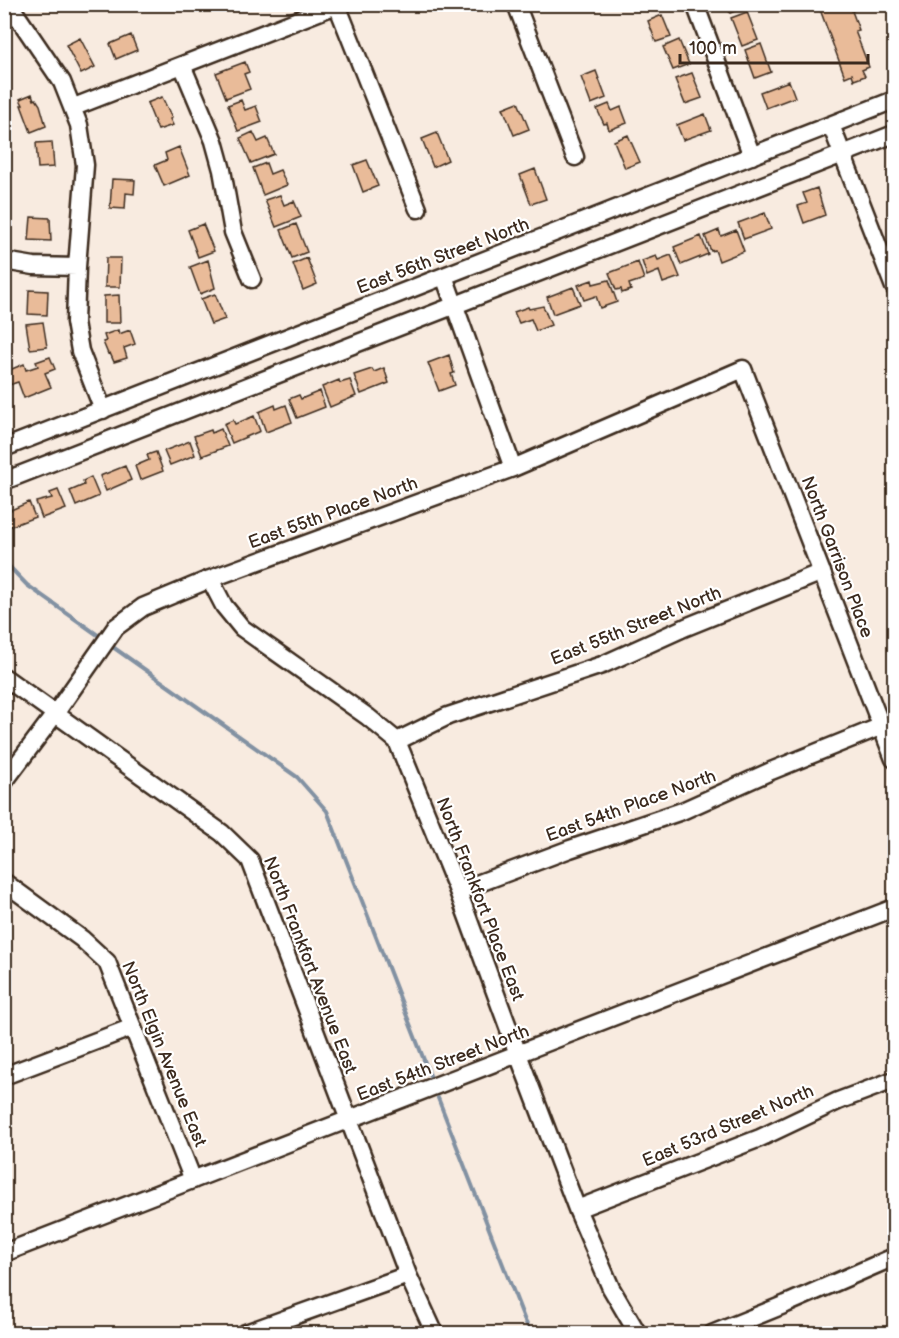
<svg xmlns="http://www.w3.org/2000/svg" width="899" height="1338" font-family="'Balsamiq Sans',sans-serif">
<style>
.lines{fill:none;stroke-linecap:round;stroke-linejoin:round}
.stream{stroke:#8291a2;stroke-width:4}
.building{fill:#e9bb99;stroke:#3b2a1e;stroke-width:1.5}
.minor-casing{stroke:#3b2a1e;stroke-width:21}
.minor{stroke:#fff;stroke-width:16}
.labels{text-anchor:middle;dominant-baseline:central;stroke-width:4.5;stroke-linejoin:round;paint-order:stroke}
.street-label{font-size:18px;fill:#3b2a1e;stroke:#fff}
</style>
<rect width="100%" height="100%" fill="#f8ebe0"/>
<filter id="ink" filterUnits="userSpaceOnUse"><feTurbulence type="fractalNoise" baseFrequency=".0167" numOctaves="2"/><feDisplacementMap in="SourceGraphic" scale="12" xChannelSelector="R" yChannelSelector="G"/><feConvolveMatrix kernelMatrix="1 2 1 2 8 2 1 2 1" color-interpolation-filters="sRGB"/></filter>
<g filter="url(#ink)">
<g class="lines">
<!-- stream -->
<path class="stream" d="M 4,561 L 27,585 L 102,638
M 110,645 L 297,777 L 327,811 L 431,1078
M 438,1098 L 525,1321 L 532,1334"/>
</g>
<!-- building -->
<path class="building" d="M 726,4 L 750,4 L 751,5 L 730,13 Z
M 818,4 L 869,4 L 852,11 L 859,30 L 855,31 L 869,67 L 862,70 L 865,76 L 854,80 L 852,74 L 845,77 Z
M 747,12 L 758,40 L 742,46 L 731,18 Z
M 662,15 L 671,37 L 656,42 L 648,21 Z
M 131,35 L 137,50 L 116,59 L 110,44 Z
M 80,38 L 95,67 L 81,74 L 66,45 Z
M 679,40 L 689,64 L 673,70 L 663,47 Z
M 761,44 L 771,72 L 755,78 L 745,50 Z
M 245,62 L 249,72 L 244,74 L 250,89 L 226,98 L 216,73 Z
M 596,71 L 606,98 L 591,104 L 581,77 Z
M 692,73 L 702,98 L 685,104 L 675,79 Z
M 789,81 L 795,97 L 766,108 L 760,92 Z
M 32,94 L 34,100 L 36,99 L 40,105 L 46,126 L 31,132 L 21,105 L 23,105 L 20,99 Z
M 162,97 L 172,118 L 170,119 L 173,125 L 158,130 L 147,103 Z
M 241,100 L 245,110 L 256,106 L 262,122 L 238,131 L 228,105 Z
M 518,102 L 529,129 L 514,135 L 503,108 Z
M 609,104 L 612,111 L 621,107 L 627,123 L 609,130 L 607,123 L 604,124 L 597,109 Z
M 705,114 L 711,130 L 683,140 L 677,125 Z
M 253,132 L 258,142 L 267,138 L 274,154 L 251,163 L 240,138 Z
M 437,133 L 448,160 L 433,167 L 422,139 Z
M 628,135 L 640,162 L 625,168 L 614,141 Z
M 52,142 L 54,167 L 38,168 L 36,143 Z
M 179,147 L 190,175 L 164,186 L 155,165 L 167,160 L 165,153 Z
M 367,160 L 378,186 L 363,192 L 353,165 Z
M 266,163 L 270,174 L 280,170 L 287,185 L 263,195 L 253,168 Z
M 535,169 L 546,199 L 531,204 L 520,175 Z
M 112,179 L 135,180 L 134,194 L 126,193 L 125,209 L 110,208 Z
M 817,188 L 825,215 L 804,223 L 798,206 L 807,203 L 803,193 Z
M 280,195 L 284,205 L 294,201 L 301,217 L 276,227 L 265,200 Z
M 765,213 L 771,229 L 744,239 L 738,223 Z
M 31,217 L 50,218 L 51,241 L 29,240 Z
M 203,224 L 214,251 L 198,257 L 188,230 Z
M 296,224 L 307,252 L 292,258 L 281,230 Z
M 719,230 L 721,236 L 736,230 L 744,251 L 719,261 L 715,250 L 711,251 L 705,236 Z
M 701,236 L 708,254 L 681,265 L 674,247 Z
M 671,255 L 680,277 L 663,283 L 659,271 L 647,276 L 642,261 L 656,256 L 658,260 Z
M 106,258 L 121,258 L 120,287 L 105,287 Z
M 307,258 L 317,284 L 303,290 L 293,264 Z
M 208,260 L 215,288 L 200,294 L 190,267 Z
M 638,262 L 644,279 L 629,284 L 631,290 L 622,293 L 621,289 L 616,290 L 609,273 Z
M 592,280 L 593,284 L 609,280 L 617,302 L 600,308 L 596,296 L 584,300 L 578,285 Z
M 573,287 L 580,304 L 553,314 L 547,297 Z
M 29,290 L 48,291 L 47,315 L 28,314 Z
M 215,294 L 225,319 L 211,324 L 201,299 Z
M 119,295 L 120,323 L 104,323 L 104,296 Z
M 543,306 L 551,325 L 536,331 L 531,319 L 519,323 L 514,312 L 528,307 L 529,309 Z
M 43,322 L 47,347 L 30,349 L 26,324 Z
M 118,330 L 119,334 L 130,330 L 135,344 L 124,348 L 127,358 L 114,362 L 110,353 L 108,354 L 103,342 L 106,341 L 104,335 Z
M 449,355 L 454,373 L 451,374 L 455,385 L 439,391 L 428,363 Z
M 50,357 L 55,369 L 45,373 L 51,387 L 24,398 L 18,382 L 6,386 L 4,375 L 8,374 L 7,371 L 24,364 L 26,370 L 38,366 L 36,362 Z
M 384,368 L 389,383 L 361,394 L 354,375 L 372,369 L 374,372 Z
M 339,380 L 340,383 L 350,380 L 356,396 L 330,407 L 322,387 Z
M 320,391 L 325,407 L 297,418 L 289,399 L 299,395 L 301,399 Z
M 275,405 L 276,409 L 286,405 L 292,422 L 266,432 L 259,412 Z
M 254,416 L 260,431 L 232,443 L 224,424 L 233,420 L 235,424 Z
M 221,429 L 228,446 L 202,456 L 194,436 L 211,430 L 212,433 Z
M 190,441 L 195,455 L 170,465 L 164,451 Z
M 156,452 L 163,471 L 140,480 L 135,466 L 149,460 L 147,455 Z
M 125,466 L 131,480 L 106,491 L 100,476 Z
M 91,477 L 99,496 L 76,506 L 70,491 L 84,485 L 83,481 Z
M 58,490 L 66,509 L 42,518 L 36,502 L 52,498 L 50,493 Z
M 29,502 L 35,517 L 9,527 L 4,510 L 10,508 L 11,510 Z
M 363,1325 L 367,1334 L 334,1332 L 342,1329 L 343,1331 L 350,1328 L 351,1330 Z"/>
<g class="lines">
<defs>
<path id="minor" d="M 9,4 L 62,82 L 79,125 L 85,165 L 77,267 L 75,322 L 80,351 L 103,410
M 516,4 L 575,157
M 695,4 L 752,156
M 337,5 L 418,209
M 182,65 L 214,141 L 222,170 L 233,232 L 252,279
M 74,107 L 339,4
M 831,125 L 894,287
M 4,261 L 34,266 L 77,267
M 444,276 L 513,468
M 4,448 L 894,100
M 4,481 L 894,134
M 210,579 L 224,606 L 242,628 L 368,717 L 397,741 L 458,891 L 518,1054 L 577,1209 L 611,1288 L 638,1334
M 4,677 L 222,833 L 250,860 L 408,1275 L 435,1334
M 397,741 L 448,716 L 602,665 L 686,627 L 822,572
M 4,782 L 55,714 L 116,627 L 143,607 L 210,579 L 513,468 L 743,369 L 894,759
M 4,882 L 82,939 L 107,962 L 193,1180
M 458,891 L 570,849 L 682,811 L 771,771 L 882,726
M 4,1076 L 133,1027
M 577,1209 L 760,1138 L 838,1101 L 894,1080
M 4,1253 L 894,908
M 243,1334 L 408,1275
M 712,1334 L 786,1304 L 894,1257"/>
</defs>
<!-- minor casing -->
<use href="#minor" class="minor-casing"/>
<!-- minor -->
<use href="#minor" class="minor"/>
</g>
</g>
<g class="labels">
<!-- street labels -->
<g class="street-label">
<text transform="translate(443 256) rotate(-21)">East 56th Street North</text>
<text transform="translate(333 513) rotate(-20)">East 55th Place North</text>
<text transform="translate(837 557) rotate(69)">North Garrison Place</text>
<text transform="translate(636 626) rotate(-22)">East 55th Street North</text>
<text transform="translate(631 806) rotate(-20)">East 54th Place North</text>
<text transform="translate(480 899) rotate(69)">North Frankfort Place East</text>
<text transform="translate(310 965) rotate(69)">North Frankfort Avenue East</text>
<text transform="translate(164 1054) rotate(68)">North Elgin Avenue East</text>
<text transform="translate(443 1063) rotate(-21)">East 54th Street North</text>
<text transform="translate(728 1126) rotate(-23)">East 53rd Street North</text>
</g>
</g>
<!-- margin -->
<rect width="899" height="1338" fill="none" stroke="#fff" stroke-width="24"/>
<rect x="12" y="12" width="875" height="1314" fill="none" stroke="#3b2a1e" stroke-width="2" filter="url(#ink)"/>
<!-- scale -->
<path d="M680 54v9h188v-9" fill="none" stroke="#3b2a1e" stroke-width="3"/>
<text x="689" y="54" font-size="18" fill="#3b2a1e" stroke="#ffffff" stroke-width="4.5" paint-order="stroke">100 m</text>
</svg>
